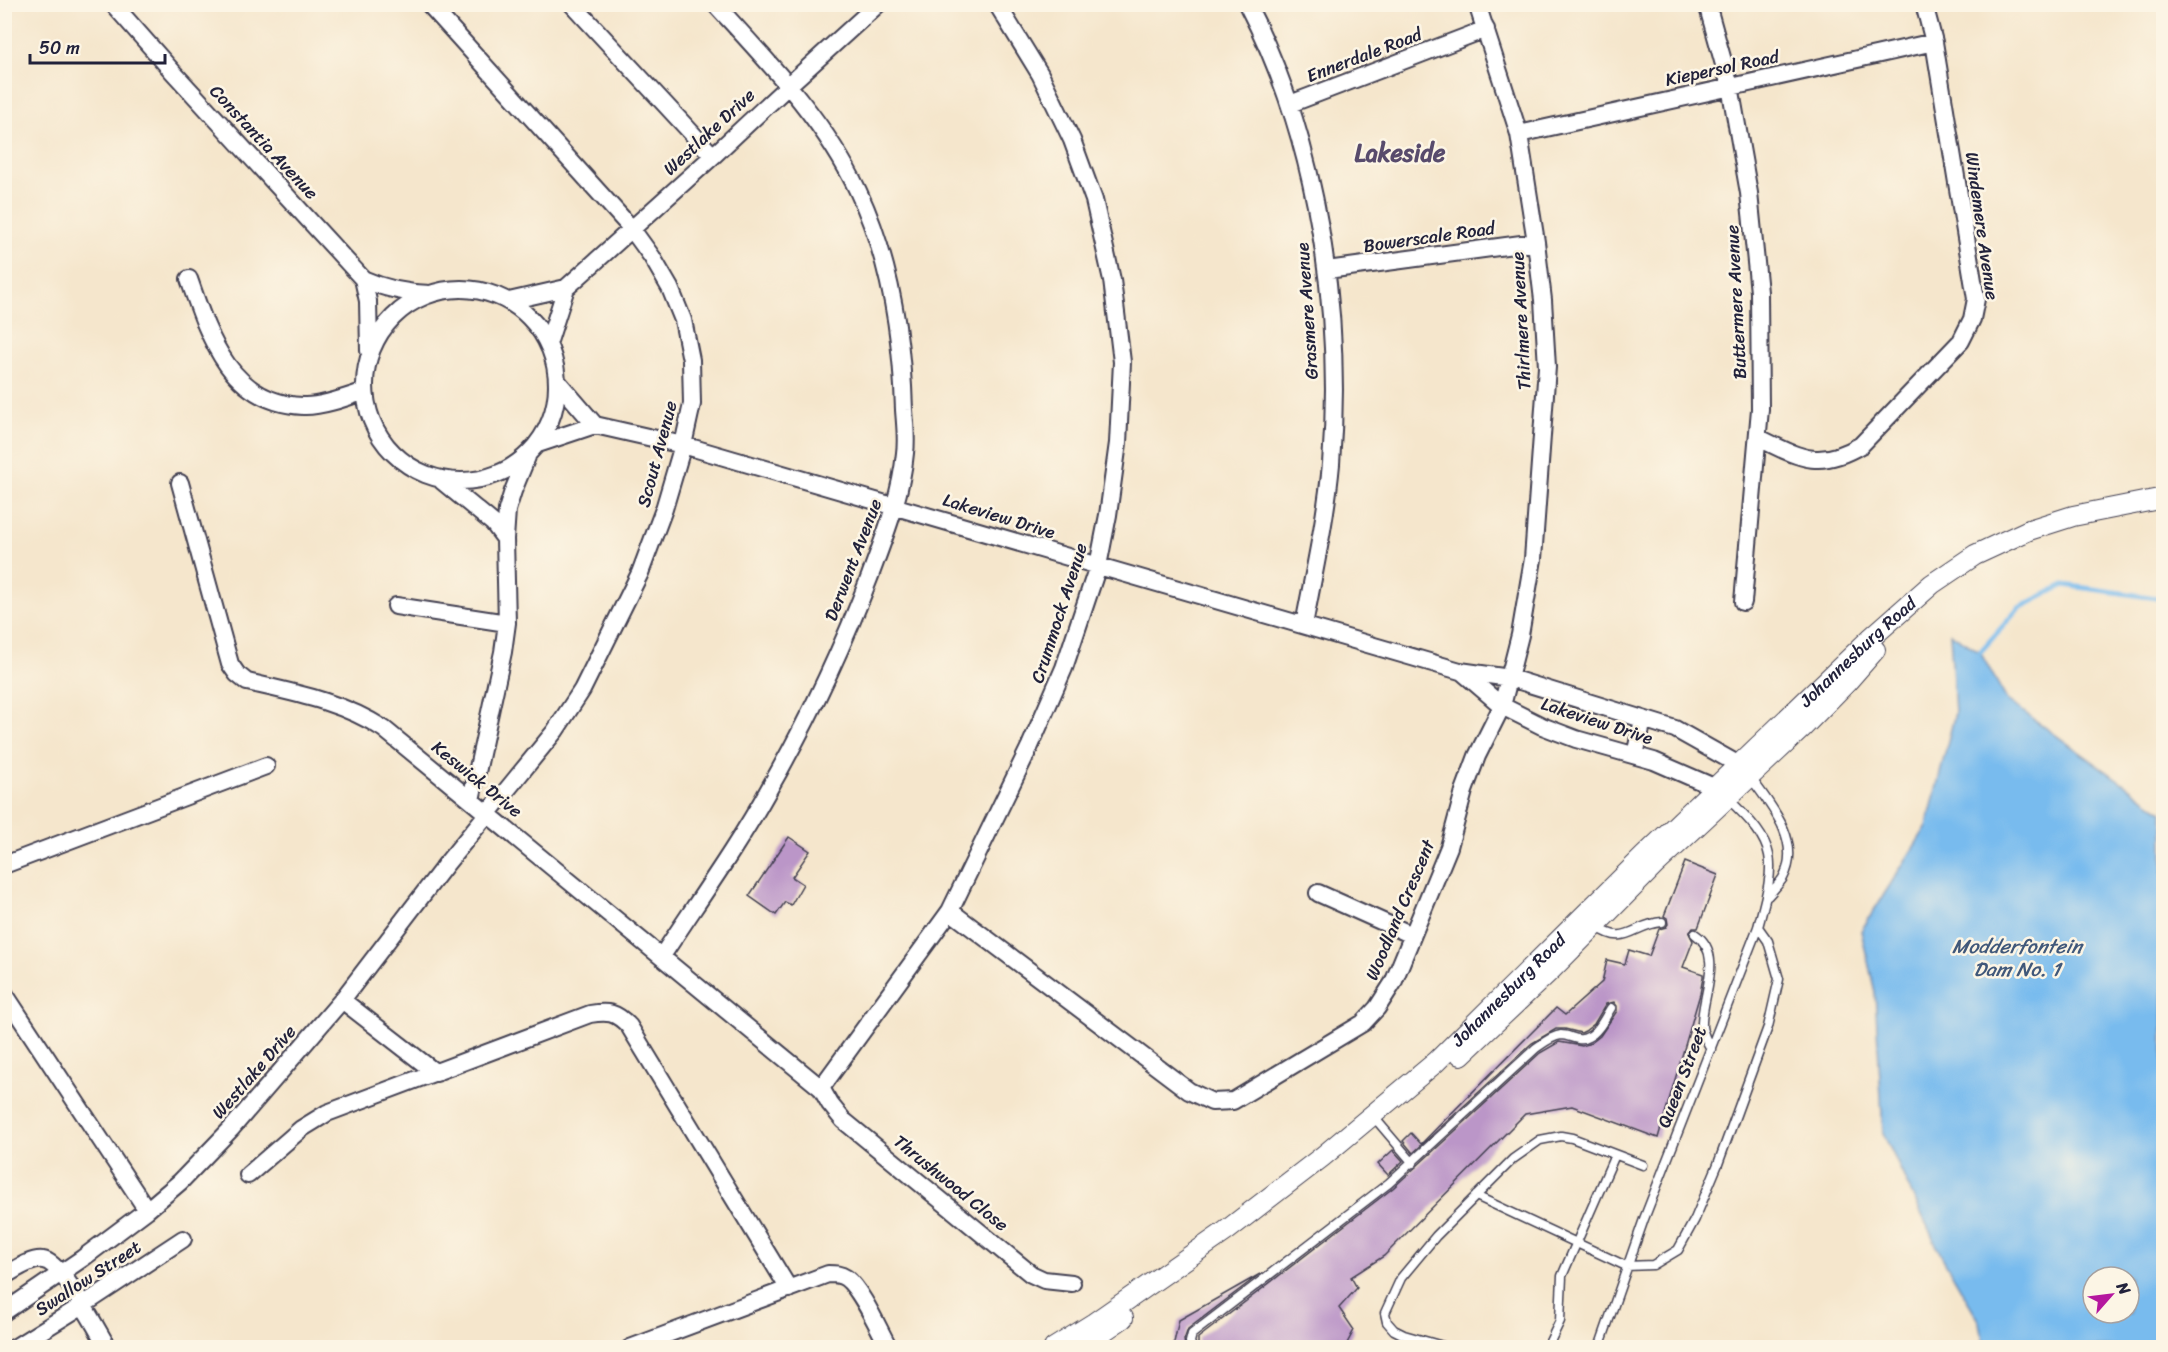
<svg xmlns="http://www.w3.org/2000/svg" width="2168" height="1352" font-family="Sriracha,sans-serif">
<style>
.water{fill:#78bbee;stroke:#4d6e94;stroke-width:1.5;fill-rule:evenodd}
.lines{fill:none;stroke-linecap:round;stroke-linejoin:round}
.stream{stroke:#78bbee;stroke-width:5}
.building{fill:#bb96c8}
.service-casing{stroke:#423f51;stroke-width:11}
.minor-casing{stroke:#423f51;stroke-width:20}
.tertiary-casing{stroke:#423f51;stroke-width:22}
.service{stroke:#fff;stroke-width:8}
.minor{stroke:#fff;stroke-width:16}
.tertiary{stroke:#fff;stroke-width:20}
.labels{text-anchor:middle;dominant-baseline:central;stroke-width:5;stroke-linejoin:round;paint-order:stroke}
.street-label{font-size:18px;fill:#22223b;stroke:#fcf5e5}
.water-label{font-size:20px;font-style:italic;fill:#40587a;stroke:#fcf5e5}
.district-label{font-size:24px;font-weight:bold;fill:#584b6c;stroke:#fcf5e5}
</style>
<rect width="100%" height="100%" fill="#fcf5e5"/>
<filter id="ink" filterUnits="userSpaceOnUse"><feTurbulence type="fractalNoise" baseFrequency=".0167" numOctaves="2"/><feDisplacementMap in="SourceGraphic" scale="12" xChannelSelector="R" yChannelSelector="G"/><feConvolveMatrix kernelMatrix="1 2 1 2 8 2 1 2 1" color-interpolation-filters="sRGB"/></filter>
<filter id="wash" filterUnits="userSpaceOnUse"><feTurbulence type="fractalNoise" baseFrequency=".008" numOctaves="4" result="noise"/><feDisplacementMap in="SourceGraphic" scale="24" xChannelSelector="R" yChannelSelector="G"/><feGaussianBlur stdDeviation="1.35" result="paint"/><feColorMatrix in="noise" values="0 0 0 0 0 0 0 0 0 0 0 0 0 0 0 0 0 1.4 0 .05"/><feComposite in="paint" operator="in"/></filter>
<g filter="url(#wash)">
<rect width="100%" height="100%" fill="#f5e6cc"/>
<!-- water -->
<path class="water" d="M 1950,633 L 1980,652 L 2007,700 L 2163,812 L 2163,1347 L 1984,1347 L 1980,1322 L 1942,1257 L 1883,1133 L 1875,992 L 1861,931 L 1927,826 L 1955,713 ZM 2093,1277 L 2129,1277 L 2129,1313 L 2093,1313 Z"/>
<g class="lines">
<!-- stream -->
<path class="stream" d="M 1980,652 L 2019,608 L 2064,585 L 2164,599"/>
</g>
<g id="blocks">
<!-- building -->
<path class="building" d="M 789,837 L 810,851 L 792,877 L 803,884 L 791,905 L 785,902 L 776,915 L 749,896 Z
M 1685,862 L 1718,875 L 1698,928 L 1693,928 L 1689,933 L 1693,941 L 1683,967 L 1703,974 L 1703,977 L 1700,994 L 1658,1138 L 1572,1106 L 1525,1114 L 1384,1256 L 1351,1277 L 1357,1288 L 1339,1308 L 1354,1330 L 1345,1347 L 1198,1347 L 1198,1338 L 1393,1188 L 1540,1053 L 1559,1042 L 1582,1046 L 1591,1043 L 1600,1036 L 1617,1011 L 1617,1006 L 1614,1002 L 1606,1004 L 1594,1024 L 1585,1031 L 1581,1033 L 1565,1029 L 1556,1029 L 1532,1043 L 1413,1153 L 1403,1141 L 1411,1133 L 1421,1144 L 1556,1008 L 1565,1015 L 1602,982 L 1607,960 L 1625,964 L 1629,950 L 1649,956 L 1659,929 L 1666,927 L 1668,924 L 1667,918 L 1664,916 Z
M 1393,1150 L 1403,1161 L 1388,1175 L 1378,1164 Z
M 1260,1274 L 1188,1329 L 1184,1340 L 1185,1347 L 1173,1347 L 1179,1320 Z"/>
</g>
</g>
<g filter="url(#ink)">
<use href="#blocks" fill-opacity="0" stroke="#423f51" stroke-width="1.5"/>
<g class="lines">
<defs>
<path id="service" d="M 1750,777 C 1770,804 1803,842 1783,878 C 1779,884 1773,890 1768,896
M 1596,926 C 1626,948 1633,924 1662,922
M 1695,934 C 1726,955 1700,999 1702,1027 C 1703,1035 1707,1042 1711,1049
M 1373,1116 L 1413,1163
M 1476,1196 L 1626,1266 L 1653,1265 L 1678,1250 L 1695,1219 L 1718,1164 L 1768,1027 L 1779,979 L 1768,941 L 1758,927
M 1192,1348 L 1190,1342 L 1192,1334 L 1389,1183 L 1536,1048 C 1543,1043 1552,1036 1561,1035 C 1571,1035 1578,1043 1588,1037 C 1599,1032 1605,1017 1611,1008
M 1450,1348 L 1404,1335 L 1394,1330 L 1387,1322 L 1385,1313 L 1401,1278 L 1436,1236 L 1513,1159 L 1540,1140 L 1561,1136 L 1572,1138 L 1643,1165
M 1547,1348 L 1560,1321 L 1562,1276 L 1615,1155
M 1599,1348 L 1644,1219 L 1758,927 C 1776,860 1780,847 1727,798"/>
<path id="minor" d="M 113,4 L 173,72 L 363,279 C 385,289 405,293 430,294
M 572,4 L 713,156
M 1247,4 C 1318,140 1343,313 1331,464 C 1326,518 1314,572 1304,625
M 1707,4 L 1730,86 L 1749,193 L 1759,292 L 1760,409 L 1743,602
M 1290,104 L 1486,29
M 1519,134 L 1934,42
M 1327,270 L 1536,242
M 189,279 C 209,337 230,403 303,406 C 321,407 348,397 365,391
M 363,279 L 368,301 L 369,351
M365 385a96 96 0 1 1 192 0a96 96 0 1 1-192 0Z
M 509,301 L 566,288 L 713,156 L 789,85 L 878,4
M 548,344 L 566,288
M 558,382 L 595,425
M 1759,438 C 1800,458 1819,470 1861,445 L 1961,341 L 1972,319 L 1976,299 L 1934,42 L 1924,4
M 538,444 L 595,425 L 683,445 L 1460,671 L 1510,678 L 1675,729 L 1739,765 L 1747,774
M 442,481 L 493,523 L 505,539
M 180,483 L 230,664 L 237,674 L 247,682 C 295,693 343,702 384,729 L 821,1088 L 830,1104 L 843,1120 L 1031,1274 L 1044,1280 L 1072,1283
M 396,606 L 507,623
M 1461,671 L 1502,706 L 1542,726 L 1576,739 L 1654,761 L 1716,788 L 1724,795
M 1635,755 L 1643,720
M 471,800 L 503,652 L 507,623 L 505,539 L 507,510 L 513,491 L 527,457
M 4,865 L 266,766
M 1318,893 L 1412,935
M 950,911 L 1189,1091 L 1212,1102 L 1233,1101 L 1363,1023 L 1377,1008 L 1393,983 L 1449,847 L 1464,791 L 1477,756 L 1502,706 L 1520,635 L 1533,559 L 1547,367 L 1543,300 L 1536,242 L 1519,134 L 1477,4
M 662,956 C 698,901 737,847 769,789 C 808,721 842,649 870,576 C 885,535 901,496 905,453 C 907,439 905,424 904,410 C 902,336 890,259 858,191 C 824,119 768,62 715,4
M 4,993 L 147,1210
M 342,1000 L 436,1073
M 821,1088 L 950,911 L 1030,746 L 1064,668 L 1098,566 L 1108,515 L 1118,443 L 1122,362 L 1112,280 L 1094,200 L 1072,140 L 1040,74 L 997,4
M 248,1175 L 301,1129 L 327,1113 L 590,1014 C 608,1011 616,1012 629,1026 L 789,1289
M 4,1276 C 15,1270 31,1258 43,1260 C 62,1262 97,1330 108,1348
M 4,1312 L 83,1258 L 147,1210 L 180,1182 L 231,1129 L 342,1000 L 447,863 L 555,731 L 582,690 L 640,573 L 664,509 L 683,445 L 692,404 L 691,360 L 683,320 L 670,288 L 652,257 L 631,228 L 429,4
M 14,1348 L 83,1305 L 183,1239
M 630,1348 L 828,1274 C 835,1274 840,1274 846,1278 C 861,1289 879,1330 889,1348"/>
<g id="tertiary">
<path d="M 1461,1055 L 1551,970 L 1654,866 L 1801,729 L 1847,682 L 1875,650"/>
<path id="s1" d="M 1054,1348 L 1094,1323 L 1226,1231 L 1322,1157 L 1436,1062 L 1644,856 L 1872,637 L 1932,584 L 1975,555 L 2029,530 L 2073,516 L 2164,498"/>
<path d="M 1079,1348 L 1123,1318"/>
</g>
</defs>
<!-- service casing -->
<use href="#service" class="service-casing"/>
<!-- minor casing -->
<use href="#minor" class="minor-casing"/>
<!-- tertiary casing -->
<use href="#tertiary" class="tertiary-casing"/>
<!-- service -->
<use href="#service" class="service"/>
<!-- minor -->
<use href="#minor" class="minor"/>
<!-- tertiary -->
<use href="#tertiary" class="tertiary"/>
</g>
</g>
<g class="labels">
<!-- street labels -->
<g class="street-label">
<text transform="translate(1364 55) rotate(-21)">Ennerdale Road</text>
<text transform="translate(1722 68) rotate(-12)">Kiepersol Road</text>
<text transform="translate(709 132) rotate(-43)">Westlake Drive</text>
<text transform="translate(264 142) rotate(47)">Constantia Avenue</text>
<text transform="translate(1982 226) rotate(82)">Windemere Avenue</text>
<text transform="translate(1429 237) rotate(-8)">Bowerscale Road</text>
<text transform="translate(1736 302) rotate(-93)">Buttermere Avenue</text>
<text transform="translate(1307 311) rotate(-94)">Grasmere Avenue</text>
<text transform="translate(1521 321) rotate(-93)">Thirlmere Avenue</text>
<text transform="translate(657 454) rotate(-75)">Scout Avenue</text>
<text transform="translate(999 516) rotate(17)">Lakeview Drive</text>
<text transform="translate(853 560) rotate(-69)">Derwent Avenue</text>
<text transform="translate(1059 613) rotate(-72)">Crummock Avenue</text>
<text stroke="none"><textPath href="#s1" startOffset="1066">Johannesburg Road</textPath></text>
<text transform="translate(1597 721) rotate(18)">Lakeview Drive</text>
<text transform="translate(477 779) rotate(39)">Keswick Drive</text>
<text transform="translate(1400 910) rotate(-67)">Woodland Crescent</text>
<text stroke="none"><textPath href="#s1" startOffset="580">Johannesburg Road</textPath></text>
<text transform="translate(254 1072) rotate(-49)">Westlake Drive</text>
<text transform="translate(1682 1077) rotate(-69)">Queen Street</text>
<text transform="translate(951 1183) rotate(39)">Thrushwood Close</text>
<text transform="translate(88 1278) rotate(-33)">Swallow Street</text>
</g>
<!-- water labels -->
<g class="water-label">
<text x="2017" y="946">Modderfontein<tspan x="2017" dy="23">Dam No. 1</tspan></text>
</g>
<!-- district labels -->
<g class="district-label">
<text x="1400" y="153">Lakeside</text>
</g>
</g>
<!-- margin -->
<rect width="2168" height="1352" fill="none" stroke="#fcf5e5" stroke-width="24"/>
<!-- north arrow -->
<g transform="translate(2111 1295) rotate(62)"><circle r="28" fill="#fcf5e5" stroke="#a5a1a1" stroke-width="1.5"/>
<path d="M0-4.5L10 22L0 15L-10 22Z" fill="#b5179e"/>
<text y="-9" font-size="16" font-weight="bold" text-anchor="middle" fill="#22223b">N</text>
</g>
<!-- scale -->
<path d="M30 54v9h135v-9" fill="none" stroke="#22223b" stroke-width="3"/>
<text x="39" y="54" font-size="18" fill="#22223b" stroke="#fcf5e5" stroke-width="4.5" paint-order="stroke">50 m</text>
</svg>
